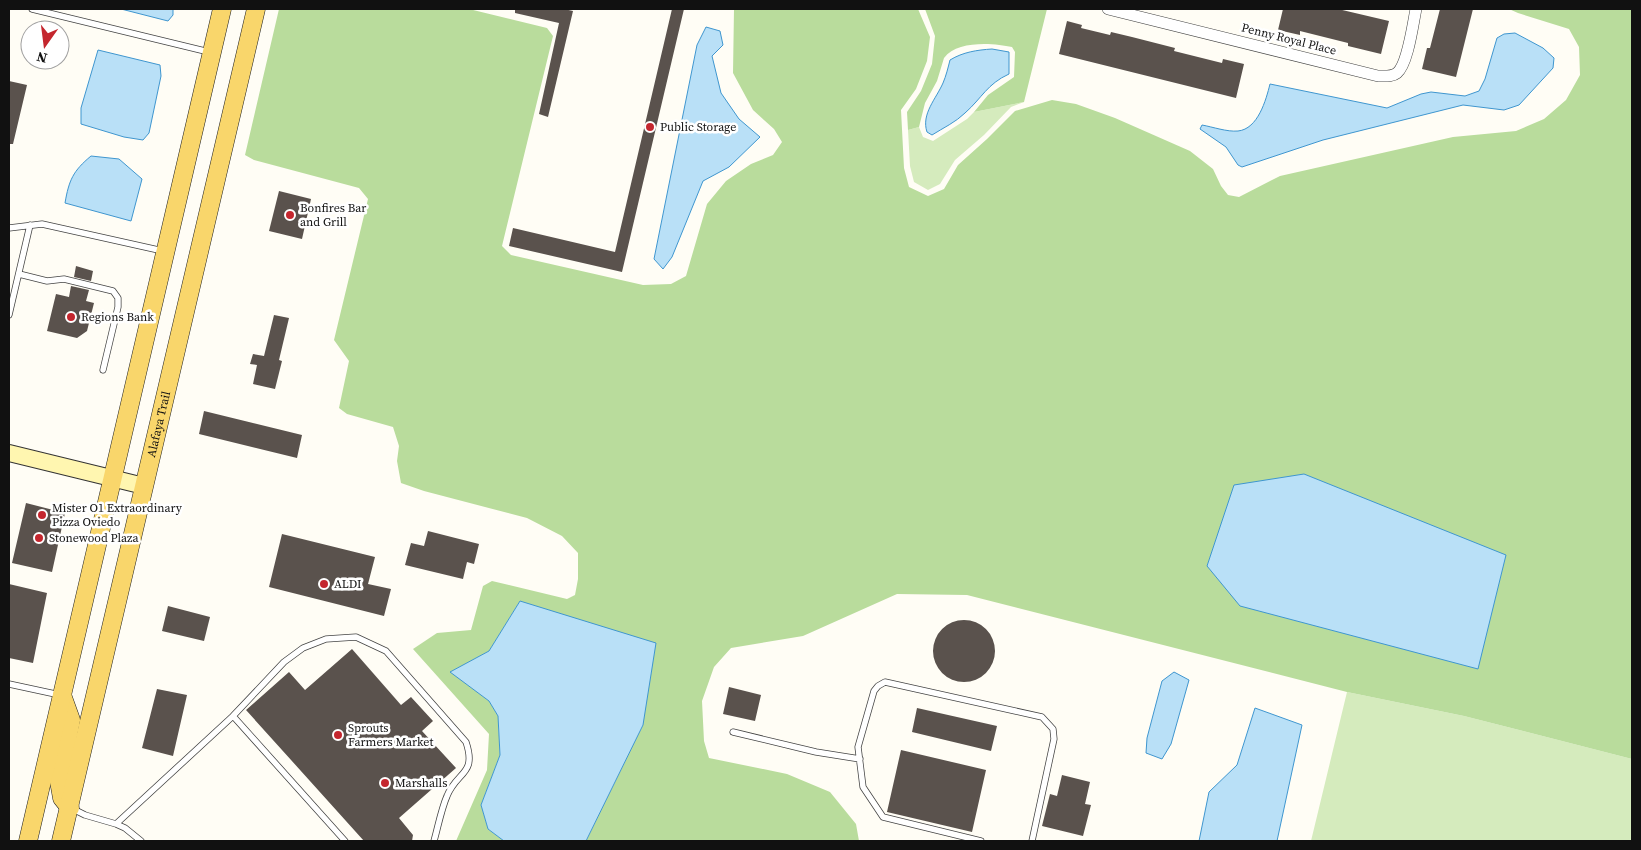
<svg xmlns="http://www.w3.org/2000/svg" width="1641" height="850" font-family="'Source Serif 4',serif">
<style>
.green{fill:#d5ebbd}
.forest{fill:#b9dc9c}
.water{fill:#b9e0f7;stroke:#3f96cf}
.building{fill:#5a524d}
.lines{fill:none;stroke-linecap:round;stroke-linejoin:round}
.lane-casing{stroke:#444;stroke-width:7}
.street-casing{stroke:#444;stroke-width:12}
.secondary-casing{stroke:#333;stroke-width:18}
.primary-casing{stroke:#222;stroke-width:19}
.lane{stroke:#fff;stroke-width:5.5}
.street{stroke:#fff;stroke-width:11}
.secondary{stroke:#fff6b0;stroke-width:16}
.primary{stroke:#f9d66b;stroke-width:18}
.poi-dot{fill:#c4262e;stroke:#fff;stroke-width:2}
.labels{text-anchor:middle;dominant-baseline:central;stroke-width:5;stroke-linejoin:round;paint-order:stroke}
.street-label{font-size:12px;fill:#111;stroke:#fff}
.poi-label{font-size:12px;fill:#111;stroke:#fff;text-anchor:start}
</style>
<rect width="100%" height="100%" fill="#fffdf5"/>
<!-- green -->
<path class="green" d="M 1024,102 L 1011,107 L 984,135 L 955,160 L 940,184 L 928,190 L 914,182 L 910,166 L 908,130 L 919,127 L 923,137 L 933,141 L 967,119 L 974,112 Z
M 1347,692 L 1464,716 L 1632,759 L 1632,841 L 1311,841 Z"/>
<!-- forest -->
<path class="forest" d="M 279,9 L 469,9 L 547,28 L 553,36 L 502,246 L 511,255 L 643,285 L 671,284 L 686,276 L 707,204 L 726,181 L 751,164 L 773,155 L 782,142 L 774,129 L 753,110 L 733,73 L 734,9 L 918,9 L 930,37 L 927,61 L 916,89 L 901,110 L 904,168 L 909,187 L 928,196 L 944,189 L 958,165 L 987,139 L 1015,111 L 1052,100 L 1076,104 L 1115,118 L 1190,151 L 1213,169 L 1221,186 L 1228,195 L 1239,197 L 1280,176 L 1453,137 L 1516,131 L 1544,119 L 1566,100 L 1580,75 L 1579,47 L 1569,29 L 1518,13 L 1509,9 L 1632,9 L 1632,759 L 1464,716 L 1347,692 L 967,595 L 897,594 L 803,636 L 731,648 L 714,667 L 702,701 L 704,741 L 709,758 L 787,774 L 830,792 L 856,824 L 859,841 L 586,841 L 643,725 L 520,601 L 489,651 L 451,672 L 489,701 L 498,716 L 500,755 L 481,805 L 488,829 L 504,841 L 456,841 L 487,770 L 489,734 L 413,649 L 437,633 L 471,630 L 483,586 L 492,581 L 567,599 L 575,595 L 578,579 L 578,553 L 562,536 L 527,518 L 424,491 L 401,483 L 397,461 L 399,446 L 393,427 L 347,414 L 339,408 L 349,361 L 334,340 L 368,199 L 359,188 L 254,160 L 245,155 Z
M 925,9 L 1047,9 L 1024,102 L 974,112 L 988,95 L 1014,77 L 1015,52 L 1012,47 C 994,43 957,40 944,58 L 937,81 L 925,103 L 919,127 L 908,130 L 907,112 L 921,91 L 932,64 L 935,36 Z"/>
<!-- water -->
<path class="water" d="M 121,9 L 173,9 L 173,15 L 168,21 Z
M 706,27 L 720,31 L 723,45 L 712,56 L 721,93 L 739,119 L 760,137 L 729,167 L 703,181 L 672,257 L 663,269 L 654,259 L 697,45 Z
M 1515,33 L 1543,48 L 1554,58 L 1553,68 L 1519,105 L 1504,110 L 1463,105 L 1323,140 L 1242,167 L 1238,165 L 1226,147 L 1200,129 L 1202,125 C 1213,127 1227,132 1238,131 C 1258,129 1266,100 1270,84 L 1387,108 L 1421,94 L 1431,92 L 1465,96 L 1479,91 L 1485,79 L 1497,38 L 1504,34 Z
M 992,49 L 1009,52 L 1009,74 C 987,84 982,98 965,113 C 956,122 943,128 932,135 L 927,132 C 921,114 936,99 943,83 C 946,76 948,68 950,60 C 963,52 977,50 992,49 Z
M 98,50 L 160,65 L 161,76 L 149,133 L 143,140 L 124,137 L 81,124 L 81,108 Z
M 91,156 L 119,159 L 142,179 L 131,221 L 65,203 C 69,180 73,171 91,156 Z
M 1304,474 L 1506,555 L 1478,669 L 1240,606 L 1207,566 L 1234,485 Z
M 520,601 L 656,643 L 643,725 L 586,841 L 504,841 L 488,829 L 481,805 L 500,755 L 498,716 L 489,701 L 450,672 L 489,651 Z
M 1174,672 L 1189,680 L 1171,744 L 1162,759 L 1146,753 L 1147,738 L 1162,681 Z
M 1255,708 L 1302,725 L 1277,841 L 1199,841 L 1209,792 L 1237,765 Z"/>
<!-- building -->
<path class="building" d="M 515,9 L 564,9 L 573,11 L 548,117 L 539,114 L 559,23 L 515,13 Z
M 672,9 L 684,9 L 622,272 L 509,246 L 513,228 L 615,252 Z
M 1283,9 L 1338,9 L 1389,21 L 1381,54 L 1348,46 L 1348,43 L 1300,31 L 1300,35 L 1278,30 Z
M 1440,9 L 1473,9 L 1456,77 L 1422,69 L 1427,48 L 1430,48 Z
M 1067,21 L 1082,25 L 1081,28 L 1110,35 L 1111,32 L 1132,37 L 1175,48 L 1174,51 L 1222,63 L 1223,59 L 1244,64 L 1236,98 L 1059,54 Z
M 9,81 L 27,85 L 13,144 L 9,144 Z
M 279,191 L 311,199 L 302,239 L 269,231 Z
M 76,266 L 93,271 L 91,281 L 74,277 Z
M 71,286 L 89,290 L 86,301 L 94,303 L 87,331 L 77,338 L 47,331 L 56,294 L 69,297 Z
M 274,315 L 289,318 L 279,360 L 282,361 L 275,389 L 253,384 L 257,365 L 250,364 L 253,354 L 264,356 Z
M 204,411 L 302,435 L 297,458 L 199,434 Z
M 26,503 L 65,513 L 52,572 L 12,563 Z
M 428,531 L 479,544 L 474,564 L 467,562 L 463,579 L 405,565 L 411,543 L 424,546 Z
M 282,534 L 375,557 L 368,584 L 391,589 L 384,616 L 269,587 Z
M 9,584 L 47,593 L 33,663 L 9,658 Z
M 168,606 L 210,617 L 204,641 L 162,631 Z
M933 651a31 31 0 1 1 62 0a31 31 0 1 1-62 0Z
M 352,649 L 401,705 L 411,697 L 433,721 L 422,731 L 456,768 L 399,818 L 413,835 L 412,841 L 364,841 L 246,710 L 289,672 L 305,690 Z
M 729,687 L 761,695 L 755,721 L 723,714 Z
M 157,689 L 187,695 L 173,756 L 142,748 Z
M 917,708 L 997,726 L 991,751 L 912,732 Z
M 901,750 L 986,770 L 972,832 L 887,812 Z
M 1062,775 L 1090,782 L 1085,804 L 1091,805 L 1083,836 L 1042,826 L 1050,794 L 1057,796 Z"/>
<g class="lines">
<defs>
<path id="lane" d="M 32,9 L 209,52
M 9,228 L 42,224 L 163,251
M 19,274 L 47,281 L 64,279 L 113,291 L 118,298 L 118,307 L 103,370
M 9,315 L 30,225
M 9,684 L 60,695
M 233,716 L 284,662 L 303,648 L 326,639 L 356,637 L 386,651 L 466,742 C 477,775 457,771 447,796 C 441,810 438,827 434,841
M 733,732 L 816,752 L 860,759
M 71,808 L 85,815 L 116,824
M 141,841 L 125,828 L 116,824 L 233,716 L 345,841
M 981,841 L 883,817 L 863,787 L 858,747 L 874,691 L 878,686 L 885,682 L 1042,717 L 1053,729 L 1054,739 L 1032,841"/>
<path id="street" d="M 1108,9 L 1378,76 C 1385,76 1392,77 1397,73 C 1408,64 1413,23 1416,9"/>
<path id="secondary" d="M 9,453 L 144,486"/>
<g id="primary">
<path d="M 62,695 L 71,720 L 59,781 L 62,798 L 70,808"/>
<path d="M 28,841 L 222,9"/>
<path id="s1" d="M 61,841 L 256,9"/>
</g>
</defs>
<!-- lane casing -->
<use href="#lane" class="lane-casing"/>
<!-- street casing -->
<use href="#street" class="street-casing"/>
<!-- secondary casing -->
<use href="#secondary" class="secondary-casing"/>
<!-- primary casing -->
<use href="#primary" class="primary-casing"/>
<!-- lane -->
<use href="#lane" class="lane"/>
<!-- street -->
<use href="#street" class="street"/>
<!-- secondary -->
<use href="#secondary" class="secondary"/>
<!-- primary -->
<use href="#primary" class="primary"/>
</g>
<!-- markers -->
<g class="poi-dot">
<circle cx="650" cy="127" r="5"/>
<circle cx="290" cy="215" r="5"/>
<circle cx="71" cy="317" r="5"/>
<circle cx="42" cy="515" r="5"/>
<circle cx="39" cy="538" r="5"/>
<circle cx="324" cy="584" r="5"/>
<circle cx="338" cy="735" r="5"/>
<circle cx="385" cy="783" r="5"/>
</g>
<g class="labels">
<!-- street labels -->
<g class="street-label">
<text transform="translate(1289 39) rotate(14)">Penny Royal Place</text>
<text stroke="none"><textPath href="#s1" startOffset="428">Alafaya Trail</textPath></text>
</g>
<!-- poi labels -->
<g class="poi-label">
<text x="660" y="127">Public Storage</text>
<text x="300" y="208">Bonfires Bar<tspan x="300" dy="14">and Grill</tspan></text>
<text x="81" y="317">Regions Bank</text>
<text x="52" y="508">Mister O1 Extraordinary<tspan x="52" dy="14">Pizza Oviedo</tspan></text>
<text x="49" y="538">Stonewood Plaza</text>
<text x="334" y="584">ALDI</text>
<text x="348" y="728">Sprouts<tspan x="348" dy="14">Farmers Market</tspan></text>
<text x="395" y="783">Marshalls</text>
</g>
</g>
<!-- border -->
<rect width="1641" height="850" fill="none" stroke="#111111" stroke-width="20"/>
<!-- north arrow -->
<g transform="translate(45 45) rotate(194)"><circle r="24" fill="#ffffff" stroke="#a0a0a0"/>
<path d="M0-4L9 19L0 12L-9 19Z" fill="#c4262e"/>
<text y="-8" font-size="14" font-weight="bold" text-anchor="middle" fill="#111111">N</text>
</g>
</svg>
